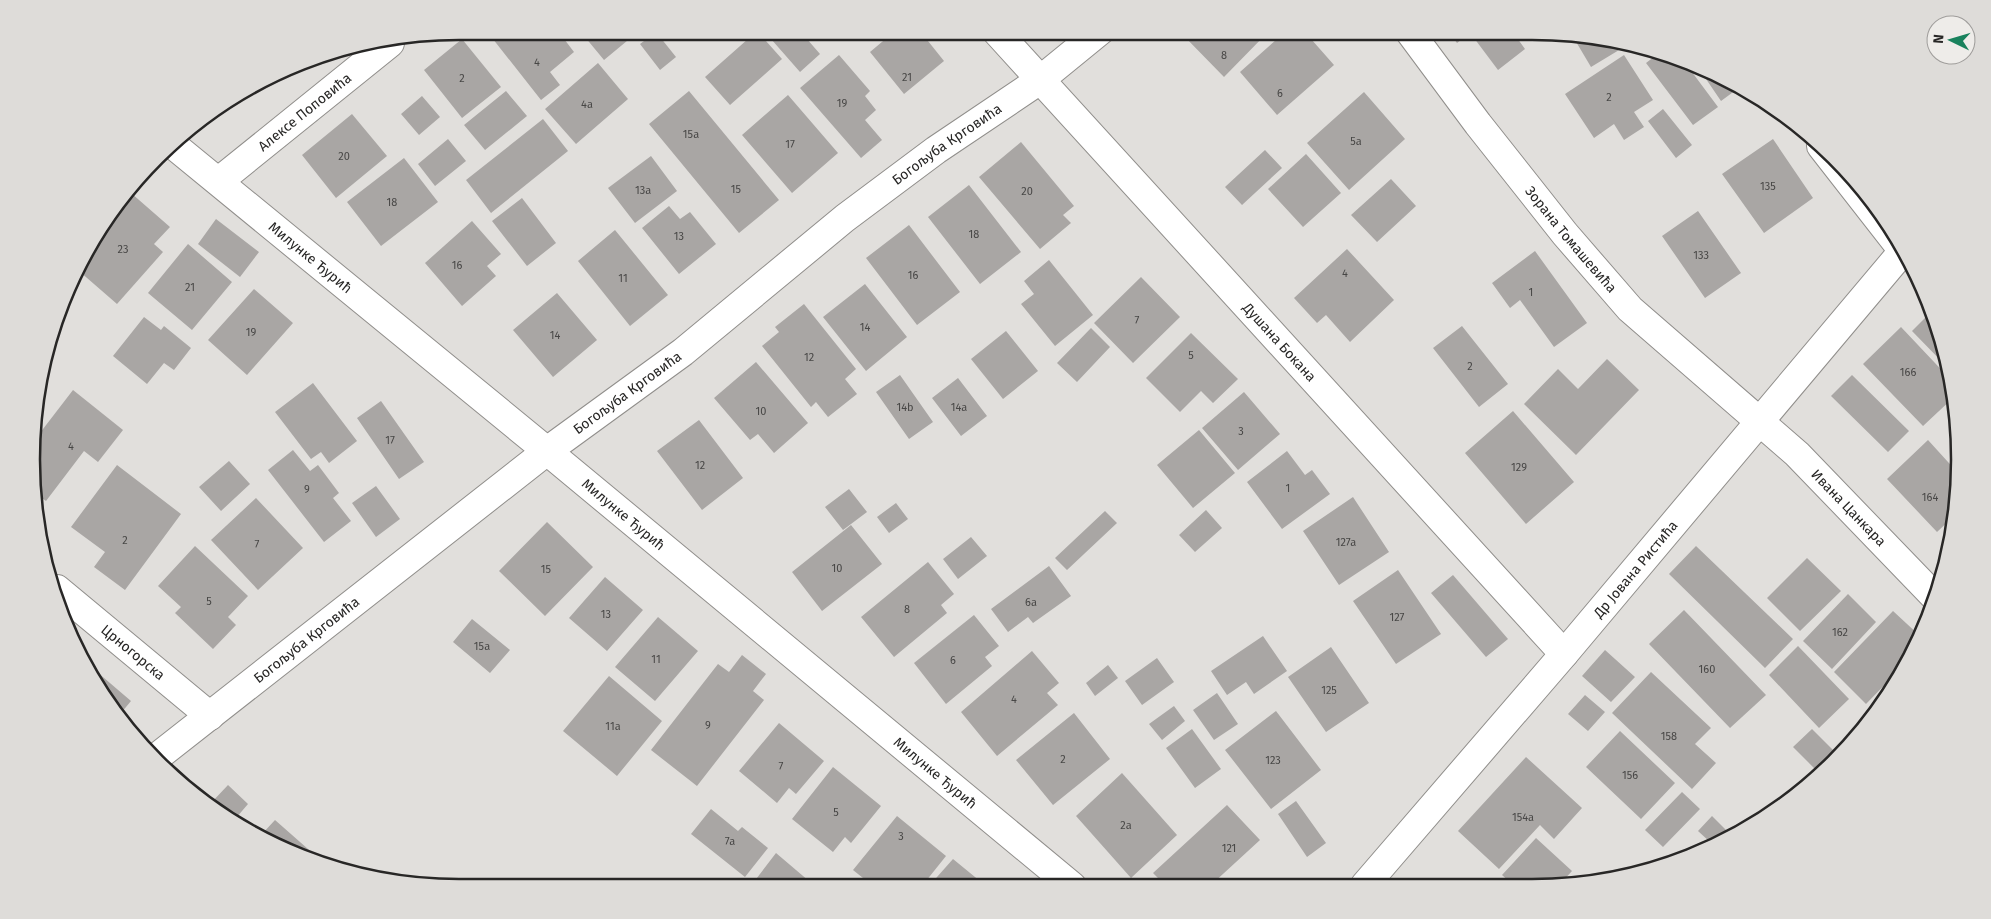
<svg xmlns="http://www.w3.org/2000/svg" width="1991" height="919" font-family="'Fira Sans',sans-serif">
<style>
.building{fill:#a9a6a4}
.lines{fill:none;stroke-linecap:round;stroke-linejoin:round}
.street-casing{stroke:#908e8b;stroke-width:30}
.secondary-casing{stroke:#908e8b;stroke-width:30}
.street{stroke:#fff;stroke-width:28}
.secondary{stroke:#fff;stroke-width:28}
.labels{text-anchor:middle;dominant-baseline:central;stroke-width:4;stroke-linejoin:round;paint-order:stroke}
.number-label{font-size:11px;fill:#484746}
.street-label{font-size:14px;fill:#282726;stroke:#eeece9}
.rim{fill:none;stroke:#282726;stroke-width:2.5}
</style>
<rect width="100%" height="100%" fill="#e1dfdc"/>
<!-- building -->
<path class="building" d="M 493,31 L 558,31 L 574,52 L 550,72 L 560,85 L 541,100 L 489,34 Z
M 580,31 L 639,31 L 604,60 Z
M 757,31 L 782,59 L 730,105 L 705,77 Z
M 764,31 L 800,31 L 820,54 L 800,72 Z
M 811,31 L 825,31 L 817,38 Z
M 895,31 L 920,31 L 944,61 L 904,94 L 870,52 Z
M 1184,31 L 1269,31 L 1224,77 L 1182,34 Z
M 1286,31 L 1304,31 L 1334,65 L 1277,115 L 1240,72 Z
M 1448,31 L 1472,31 L 1457,43 Z
M 1482,31 L 1512,31 L 1525,49 L 1498,70 L 1474,38 Z
M 656,32 L 676,57 L 660,70 L 640,44 Z
M 1572,35 L 1615,39 L 1629,44 L 1591,67 Z
M 462,39 L 501,87 L 462,118 L 424,70 Z
M 1659,53 L 1683,60 L 1718,107 L 1693,125 L 1646,63 Z
M 839,55 L 870,91 L 865,96 L 876,110 L 865,120 L 882,140 L 861,158 L 800,88 Z
M 1624,55 L 1653,100 L 1634,112 L 1644,127 L 1624,140 L 1614,124 L 1594,138 L 1565,94 Z
M 598,63 L 628,99 L 576,144 L 545,109 Z
M 1715,74 L 1740,87 L 1721,101 L 1706,79 Z
M 506,91 L 527,116 L 485,150 L 464,125 Z
M 689,91 L 779,200 L 739,233 L 649,124 Z
M 1364,92 L 1405,139 L 1349,190 L 1307,143 Z
M 788,95 L 838,153 L 792,193 L 742,135 Z
M 422,96 L 440,117 L 419,135 L 401,114 Z
M 1663,109 L 1692,145 L 1676,158 L 1648,121 Z
M 352,114 L 387,156 L 336,198 L 302,155 Z
M 543,119 L 568,151 L 491,213 L 466,180 Z
M 448,139 L 466,161 L 435,186 L 418,164 Z
M 1773,139 L 1813,198 L 1764,233 L 1722,174 Z
M 1021,142 L 1074,206 L 1063,215 L 1071,223 L 1040,249 L 979,177 Z
M 1265,150 L 1282,168 L 1242,205 L 1225,187 Z
M 1306,154 L 1341,193 L 1303,227 L 1268,189 Z
M 651,156 L 677,191 L 635,223 L 608,188 Z
M 404,158 L 438,202 L 381,246 L 347,202 Z
M 1391,179 L 1416,206 L 1377,242 L 1351,215 Z
M 969,185 L 1021,252 L 980,284 L 928,217 Z
M 131,193 L 170,227 L 154,244 L 163,252 L 117,304 L 79,271 L 88,246 Z
M 522,198 L 556,243 L 527,266 L 492,221 Z
M 669,206 L 680,219 L 690,212 L 716,244 L 679,274 L 642,228 Z
M 1698,211 L 1741,273 L 1705,298 L 1662,236 Z
M 216,219 L 259,252 L 240,277 L 198,244 Z
M 472,221 L 501,254 L 487,266 L 496,276 L 462,306 L 425,263 Z
M 909,225 L 960,292 L 917,325 L 866,258 Z
M 615,230 L 668,295 L 630,326 L 578,261 Z
M 188,244 L 232,282 L 192,330 L 148,293 Z
M 1347,249 L 1394,300 L 1350,342 L 1326,315 L 1317,323 L 1294,298 Z
M 1535,251 L 1587,323 L 1554,347 L 1520,300 L 1510,308 L 1492,283 Z
M 1049,260 L 1093,315 L 1055,346 L 1021,304 L 1034,294 L 1024,281 Z
M 1141,277 L 1180,317 L 1133,363 L 1094,323 Z
M 865,284 L 907,337 L 866,371 L 823,317 Z
M 254,289 L 293,323 L 247,375 L 208,340 Z
M 557,293 L 597,340 L 553,377 L 513,330 Z
M 804,304 L 856,369 L 845,379 L 857,394 L 828,417 L 816,402 L 811,407 L 762,346 L 779,332 L 775,327 Z
M 1932,311 L 1949,369 L 1912,331 Z
M 144,317 L 161,330 L 164,326 L 191,348 L 174,370 L 164,363 L 147,384 L 113,356 Z
M 1462,326 L 1508,384 L 1479,407 L 1433,348 Z
M 1901,327 L 1952,381 L 1954,397 L 1923,426 L 1863,364 Z
M 1091,328 L 1110,347 L 1077,382 L 1057,363 Z
M 1006,331 L 1038,371 L 1003,399 L 971,359 Z
M 1191,333 L 1238,379 L 1213,403 L 1201,391 L 1180,412 L 1146,378 Z
M 1607,359 L 1639,390 L 1576,455 L 1524,404 L 1558,369 L 1578,389 Z
M 756,362 L 808,423 L 774,453 L 758,434 L 750,440 L 714,398 Z
M 900,375 L 933,422 L 909,439 L 876,392 Z
M 1852,375 L 1909,431 L 1888,452 L 1831,396 Z
M 958,378 L 987,416 L 961,436 L 932,398 Z
M 313,383 L 357,441 L 329,463 L 321,452 L 311,459 L 275,412 Z
M 73,390 L 123,430 L 98,462 L 84,451 L 46,501 L 35,493 L 31,459 L 33,442 Z
M 1244,392 L 1280,434 L 1238,470 L 1202,428 Z
M 381,401 L 424,462 L 399,479 L 357,418 Z
M 1513,411 L 1574,482 L 1526,524 L 1465,453 Z
M 699,420 L 743,478 L 702,510 L 657,451 Z
M 1199,430 L 1235,473 L 1193,508 L 1157,465 Z
M 1928,440 L 1958,473 L 1954,516 L 1937,532 L 1887,479 Z
M 293,450 L 310,471 L 318,465 L 339,493 L 333,498 L 351,521 L 324,542 L 268,470 Z
M 1287,451 L 1305,475 L 1312,470 L 1330,494 L 1282,529 L 1247,482 Z
M 229,461 L 250,484 L 221,511 L 199,487 Z
M 117,465 L 181,514 L 125,590 L 94,567 L 105,552 L 71,527 Z
M 376,486 L 400,519 L 376,537 L 352,503 Z
M 849,489 L 867,512 L 843,530 L 825,507 Z
M 1353,497 L 1389,552 L 1339,585 L 1303,531 Z
M 256,498 L 303,548 L 258,590 L 211,540 Z
M 896,503 L 908,519 L 889,533 L 877,517 Z
M 1206,510 L 1222,528 L 1195,552 L 1179,535 Z
M 1105,511 L 1117,523 L 1067,570 L 1055,558 Z
M 547,522 L 593,567 L 545,616 L 499,571 Z
M 851,525 L 882,564 L 822,611 L 792,572 Z
M 1953,533 L 1952,543 L 1950,548 L 1944,541 Z
M 971,537 L 987,556 L 958,579 L 943,559 Z
M 195,546 L 248,596 L 228,617 L 236,625 L 213,649 L 175,613 L 181,607 L 158,586 Z
M 1696,546 L 1793,639 L 1765,668 L 1669,574 Z
M 1807,558 L 1841,591 L 1800,631 L 1767,598 Z
M 928,562 L 954,594 L 941,605 L 947,613 L 894,657 L 861,617 Z
M 1049,566 L 1071,596 L 1033,623 L 1028,617 L 1008,632 L 991,609 Z
M 1398,570 L 1441,634 L 1396,664 L 1353,601 Z
M 1453,575 L 1508,639 L 1486,657 L 1431,593 Z
M 605,577 L 643,610 L 607,651 L 569,618 Z
M 1848,594 L 1876,622 L 1832,669 L 1803,641 Z
M 1684,610 L 1766,695 L 1730,728 L 1649,644 Z
M 1893,611 L 1920,636 L 1902,667 L 1866,704 L 1834,672 Z
M 974,615 L 999,646 L 985,657 L 992,666 L 946,704 L 914,663 Z
M 658,617 L 698,651 L 655,701 L 615,667 Z
M 472,619 L 510,650 L 490,673 L 453,642 Z
M 1263,636 L 1287,671 L 1254,694 L 1246,682 L 1227,695 L 1211,671 Z
M 1798,646 L 1849,699 L 1819,728 L 1769,675 Z
M 1331,647 L 1369,703 L 1326,732 L 1288,677 Z
M 1605,650 L 1635,677 L 1611,702 L 1582,676 Z
M 1032,651 L 1059,683 L 1047,693 L 1058,705 L 997,756 L 961,712 Z
M 742,655 L 766,674 L 753,691 L 764,700 L 697,786 L 651,750 L 718,664 L 729,672 Z
M 1157,658 L 1174,682 L 1142,705 L 1125,681 Z
M 83,660 L 131,701 L 121,713 L 88,673 Z
M 1108,665 L 1118,678 L 1095,696 L 1086,683 Z
M 1651,672 L 1711,728 L 1695,744 L 1716,763 L 1692,789 L 1612,713 Z
M 609,676 L 662,721 L 617,776 L 563,731 Z
M 1217,693 L 1238,724 L 1214,740 L 1193,710 Z
M 1886,693 L 1887,694 L 1873,717 L 1868,712 Z
M 1585,695 L 1605,712 L 1588,731 L 1568,714 Z
M 1174,706 L 1185,721 L 1162,740 L 1149,724 Z
M 1276,711 L 1321,770 L 1271,809 L 1225,750 Z
M 1074,713 L 1110,759 L 1053,805 L 1016,760 Z
M 779,723 L 824,761 L 796,794 L 789,788 L 777,803 L 739,771 Z
M 1192,729 L 1221,769 L 1195,788 L 1166,748 Z
M 1812,729 L 1837,754 L 1819,773 L 1793,747 Z
M 1620,731 L 1675,783 L 1641,819 L 1586,767 Z
M 1526,757 L 1582,808 L 1554,839 L 1540,825 L 1499,869 L 1458,831 Z
M 833,767 L 881,806 L 851,843 L 845,837 L 833,852 L 792,819 Z
M 1122,773 L 1177,835 L 1131,878 L 1076,816 Z
M 228,785 L 248,804 L 236,818 L 211,803 Z
M 1682,792 L 1700,809 L 1663,847 L 1645,830 Z
M 1296,801 L 1326,843 L 1307,857 L 1278,814 Z
M 1227,805 L 1260,840 L 1211,885 L 1165,885 L 1153,873 Z
M 711,809 L 738,831 L 742,827 L 768,848 L 745,877 L 691,834 Z
M 897,816 L 946,856 L 922,886 L 918,886 L 912,882 L 909,886 L 873,886 L 853,870 Z
M 1712,816 L 1731,835 L 1701,852 L 1710,842 L 1698,831 Z
M 275,820 L 325,864 L 296,855 L 262,834 Z
M 1536,838 L 1572,871 L 1561,883 L 1562,884 L 1512,884 L 1502,875 Z
M 776,853 L 816,887 L 750,887 Z
M 953,859 L 986,886 L 929,886 Z
M 845,880 L 853,886 L 840,886 Z"/>
<g class="lines">
<defs>
<g id="street">
<path id="s1" d="M 996,31 L 1564,654"/>
<path id="s2" d="M 1409,31 L 1478,124 L 1565,234 L 1630,309 L 1797,454 L 1935,597"/>
<path id="s3" d="M 172,144 L 547,451 L 1072,886"/>
<path d="M 1821,146 L 1903,251"/>
<path id="s4" d="M 219,181 L 390,43"/>
<path id="s5" d="M 57,589 L 210,716"/>
<path id="s6" d="M 157,757 L 547,451 L 683,352 L 845,218 L 936,150 L 1040,80 L 1100,31"/>
</g>
<g id="secondary">
<path id="s7" d="M 1365,885 L 1564,654 L 1903,251"/>
</g>
</defs>
<!-- street casing -->
<use href="#street" class="street-casing"/>
<!-- secondary casing -->
<use href="#secondary" class="secondary-casing"/>
<!-- street -->
<use href="#street" class="street"/>
<!-- secondary -->
<use href="#secondary" class="secondary"/>
</g>
<g class="labels">
<!-- number labels -->
<g class="number-label">
<text x="1224" y="55">8</text>
<text x="537" y="62">4</text>
<text x="907" y="77">21</text>
<text x="462" y="78">2</text>
<text x="1280" y="93">6</text>
<text x="1609" y="97">2</text>
<text x="842" y="103">19</text>
<text x="587" y="104">4a</text>
<text x="691" y="134">15a</text>
<text x="1356" y="141">5a</text>
<text x="790" y="144">17</text>
<text x="344" y="156">20</text>
<text x="1768" y="186">135</text>
<text x="736" y="189">15</text>
<text x="643" y="190">13a</text>
<text x="1027" y="191">20</text>
<text x="392" y="202">18</text>
<text x="974" y="234">18</text>
<text x="679" y="236">13</text>
<text x="123" y="249">23</text>
<text x="1701" y="255">133</text>
<text x="457" y="265">16</text>
<text x="1345" y="273">4</text>
<text x="913" y="275">16</text>
<text x="623" y="278">11</text>
<text x="190" y="287">21</text>
<text x="1531" y="292">1</text>
<text x="1137" y="320">7</text>
<text x="865" y="327">14</text>
<text x="251" y="332">19</text>
<text x="555" y="335">14</text>
<text x="1191" y="355">5</text>
<text x="809" y="357">12</text>
<text x="1470" y="366">2</text>
<text x="1908" y="372">166</text>
<text x="905" y="407">14b</text>
<text x="959" y="407">14a</text>
<text x="761" y="411">10</text>
<text x="1241" y="431">3</text>
<text x="390" y="440">17</text>
<text x="71" y="446">4</text>
<text x="700" y="465">12</text>
<text x="1519" y="467">129</text>
<text x="1288" y="488">1</text>
<text x="307" y="489">9</text>
<text x="1930" y="497">164</text>
<text x="125" y="540">2</text>
<text x="1346" y="542">127a</text>
<text x="257" y="544">7</text>
<text x="837" y="568">10</text>
<text x="546" y="569">15</text>
<text x="209" y="601">5</text>
<text x="1031" y="602">6a</text>
<text x="907" y="609">8</text>
<text x="606" y="614">13</text>
<text x="1397" y="617">127</text>
<text x="1840" y="632">162</text>
<text x="482" y="646">15a</text>
<text x="656" y="659">11</text>
<text x="953" y="660">6</text>
<text x="1707" y="669">160</text>
<text x="1329" y="690">125</text>
<text x="1014" y="699">4</text>
<text x="708" y="725">9</text>
<text x="613" y="726">11a</text>
<text x="1669" y="736">158</text>
<text x="1063" y="759">2</text>
<text x="1273" y="760">123</text>
<text x="781" y="766">7</text>
<text x="1630" y="775">156</text>
<text x="836" y="812">5</text>
<text x="1523" y="817">154a</text>
<text x="1126" y="825">2a</text>
<text x="901" y="836">3</text>
<text x="730" y="841">7a</text>
<text x="1229" y="848">121</text>
</g>
<!-- street labels -->
<g class="street-label">
<text stroke="none"><textPath href="#s4" startOffset="110">Алексе Поповића</textPath></text>
<text stroke="none"><textPath href="#s6" startOffset="1000">Богољуба Крговића</textPath></text>
<text stroke="none"><textPath href="#s2" startOffset="264">Зорана Томашевића</textPath></text>
<text stroke="none"><textPath href="#s3" startOffset="179">Милунке Ђурић</textPath></text>
<text stroke="none"><textPath href="#s1" startOffset="421">Душана Бокана</textPath></text>
<text stroke="none"><textPath href="#s6" startOffset="595">Богољуба Крговића</textPath></text>
<text stroke="none"><textPath href="#s2" startOffset="651">Ивана Цанкара</textPath></text>
<text stroke="none"><textPath href="#s3" startOffset="584">Милунке Ђурић</textPath></text>
<text stroke="none"><textPath href="#s7" startOffset="416">Др Јована Ристића</textPath></text>
<text stroke="none"><textPath href="#s6" startOffset="190">Богољуба Крговића</textPath></text>
<text stroke="none"><textPath href="#s5" startOffset="99">Црногорска</textPath></text>
<text stroke="none"><textPath href="#s3" startOffset="989">Милунке Ђурић</textPath></text>
</g>
</g>
<!-- crop -->
<path d="M0 0H1991V919H0ZM459 40H1532A419 419 0 0 1 1951 459V460A419 419 0 0 1 1532 879H459A419 419 0 0 1 40 460V459A419 419 0 0 1 459 40Z" fill="#dedcd9" fill-rule="evenodd"/>
<path class="rim" d="M459 40H1532A419 419 0 0 1 1951 459V460A419 419 0 0 1 1532 879H459A419 419 0 0 1 40 460V459A419 419 0 0 1 459 40Z"/>
<!-- north arrow -->
<g transform="translate(1951 40) rotate(275)"><circle r="24" fill="#eeece9" stroke="#9f9d9b"/>
<path d="M0-4L9 19L0 12L-9 19Z" fill="#19825d"/>
<text y="-8" font-size="14" font-weight="bold" text-anchor="middle" fill="#282726">N</text>
</g>
</svg>
